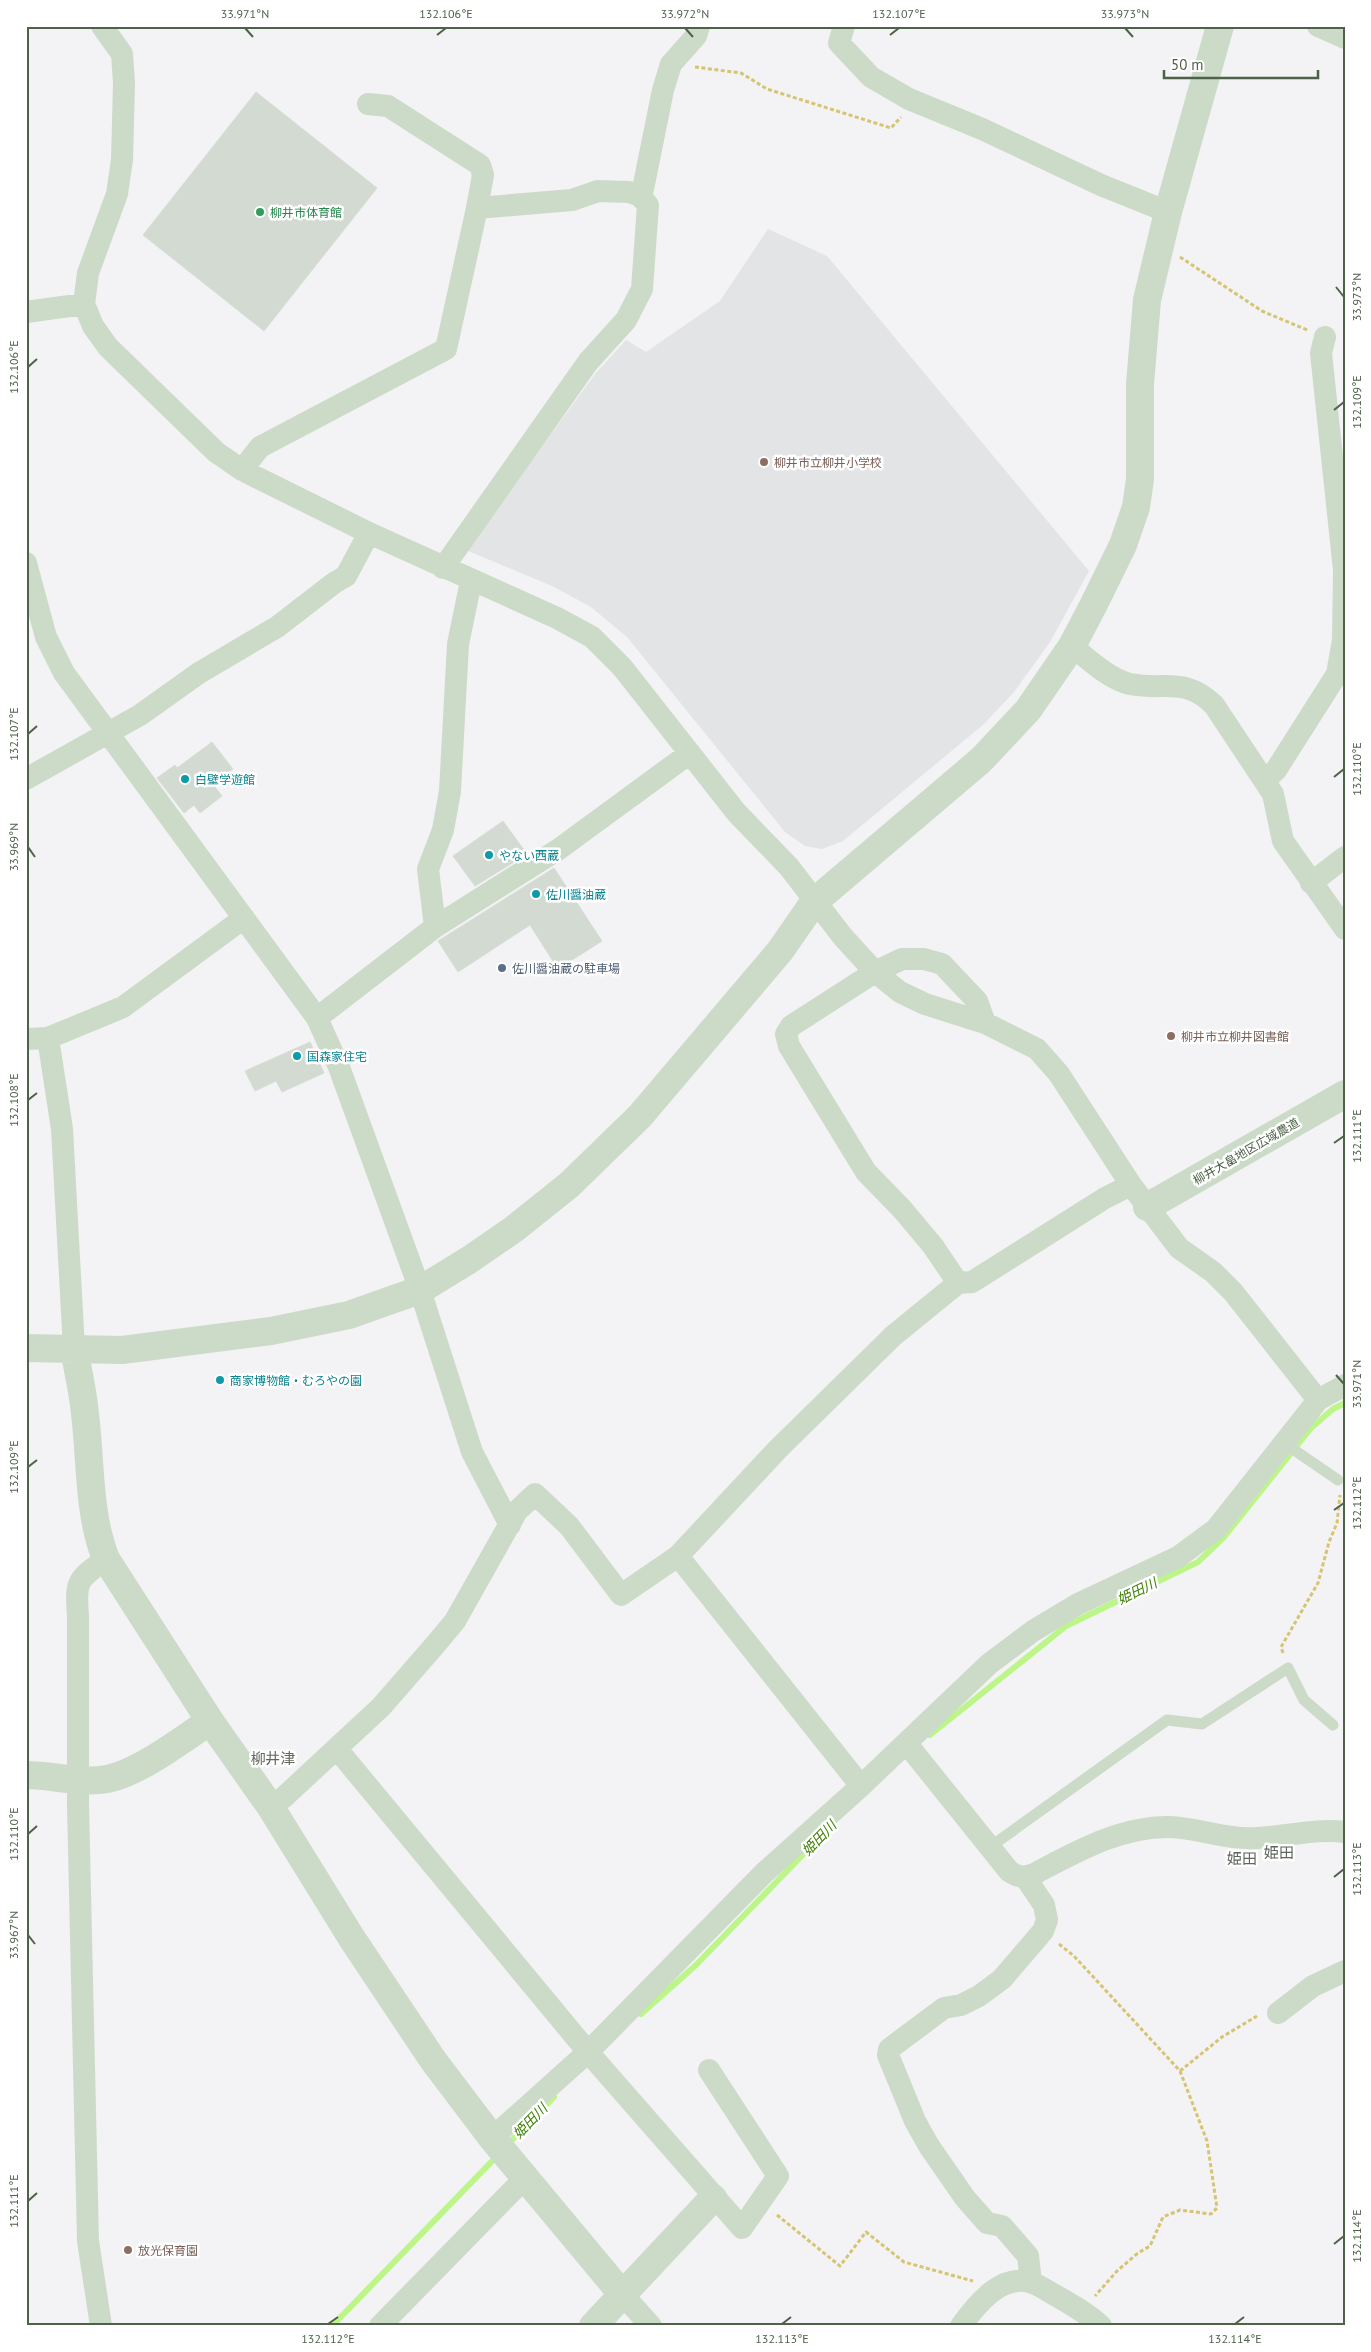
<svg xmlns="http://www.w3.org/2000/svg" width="1371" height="2352" font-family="'PT Sans','Noto Sans JP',sans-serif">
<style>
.education{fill:#e3e4e6}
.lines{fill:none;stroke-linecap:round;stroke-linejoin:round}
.stream{stroke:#bcf588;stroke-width:6}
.building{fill:#d2dad1;stroke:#d6ded6}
.path{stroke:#d6c472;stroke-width:3;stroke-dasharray:4 2.5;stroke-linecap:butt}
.service{stroke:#ccdbc8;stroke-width:11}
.minor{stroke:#ccdbc8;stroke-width:22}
.tertiary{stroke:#ccdbc8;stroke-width:28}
.ticks{fill:none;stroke:#4d6248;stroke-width:2}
.leisure-dot{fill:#2e9e5b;stroke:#fff;stroke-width:2}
.education-dot{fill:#8d6e63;stroke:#fff;stroke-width:2}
.culture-dot{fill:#0f9aa8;stroke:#fff;stroke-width:2}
.service-dot{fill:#5c6f8a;stroke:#fff;stroke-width:2}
.labels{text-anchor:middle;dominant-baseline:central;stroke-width:5;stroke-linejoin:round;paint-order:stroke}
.leisure-label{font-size:12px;fill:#27864d;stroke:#fff;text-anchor:start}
.education-label{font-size:12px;fill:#785e54;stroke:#fff;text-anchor:start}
.culture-label{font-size:12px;fill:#0d838f;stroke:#fff;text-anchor:start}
.service-label{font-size:12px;fill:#4e5e75;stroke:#fff;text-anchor:start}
.street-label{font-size:12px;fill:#4d6248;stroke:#fff}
.water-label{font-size:14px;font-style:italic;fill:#408006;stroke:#fff}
.quarter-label{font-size:15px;fill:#5f685e;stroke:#fff}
.neatline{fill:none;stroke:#4d6248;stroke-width:2}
.ticks-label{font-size:12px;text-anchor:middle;fill:#4d6248}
</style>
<rect width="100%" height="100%" fill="#f3f2f4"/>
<!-- education -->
<path class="education" d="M 768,229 L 827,256 L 1089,571 L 1050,642 L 1014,692 L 984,724 L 843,841 L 822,849 L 805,846 L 785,832 L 627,637 L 591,607 L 552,586 L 466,550 L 595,374 L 626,340 L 646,352 L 720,301 Z"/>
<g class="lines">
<!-- stream -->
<path class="stream" d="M 930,1735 L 1066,1626 L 1198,1562 L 1224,1537 L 1311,1428 L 1333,1409 L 1345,1403
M 641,2014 L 696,1965 L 817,1840
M 507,2145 L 554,2097
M 332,2326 L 499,2154"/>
</g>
<!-- building -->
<path class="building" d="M 256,92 L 377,188 L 264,331 L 143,235 Z
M 212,742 L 233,769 L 226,774 L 228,776 L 215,787 L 222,796 L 200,813 L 194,805 L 184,813 L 157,778 L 175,765 L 177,768 Z
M 503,821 L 527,854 L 475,886 L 453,856 Z
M 554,868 L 602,941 L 558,969 L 530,925 L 458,972 L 438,941 Z
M 310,1042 L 324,1073 L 282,1092 L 276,1081 L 255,1091 L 245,1071 Z"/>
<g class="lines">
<!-- path -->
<path class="path" d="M 695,67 L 741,73 L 767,89 L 891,128 L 901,117
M 1180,257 L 1262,311 L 1307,330
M 1283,1653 L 1281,1647 L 1318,1583 L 1329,1542 L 1337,1523 L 1340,1495
M 1059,1944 L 1074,1956 L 1180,2071 L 1207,2141 L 1217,2208 L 1211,2214 L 1180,2210 L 1163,2217 L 1150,2246 L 1138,2253 L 1117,2271 L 1095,2296
M 1180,2071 L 1222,2037 L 1257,2016
M 777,2215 L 840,2266 L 866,2232 L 904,2262 L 973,2281"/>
<!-- service -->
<path class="service" d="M 1284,1443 L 1338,1480
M 990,1847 L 1167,1720 L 1202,1724 L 1288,1668 L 1304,1700 L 1333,1725"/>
<!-- minor -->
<path class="minor" d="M 102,26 L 122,54 L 124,83 L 122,160 L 117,194 L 88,273 L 84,304 L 93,326 L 108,347 L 216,452 L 242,470 L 369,533 L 557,618 L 592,637 L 622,667 L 736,812 L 789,867 L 843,937 L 875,972 L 900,992 L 925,1004 L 985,1023 L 1037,1049 L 1059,1074 L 1131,1185 L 1179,1248 L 1213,1272 L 1233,1292 L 1318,1400
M 844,26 L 839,43 L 871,77 L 909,99 L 982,129 L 1101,185 L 1168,212
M 1318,26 L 1345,38
M 368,104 L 388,106 L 480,165 L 483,175 L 477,208
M 640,196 L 643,189 L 663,90 L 671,64 L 696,36 L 699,26
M 26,312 L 84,304
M 242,470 L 260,447 L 446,349 L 477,208 L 572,200 L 598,191 L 629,192 L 640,196 L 648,205 L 642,289 L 626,320 L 588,362 L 443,568
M 26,563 L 46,637 L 64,673 L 317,1018 L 339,1067 L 420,1290 L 472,1452 L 510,1525
M 1072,646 C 1088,659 1109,679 1130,684 C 1165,691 1184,676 1214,705 L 1273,794 L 1283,841 L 1345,929
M 26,779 L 140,715 L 199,673 L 277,627 L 334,583 L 346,576 L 369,533
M 1265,780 L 1276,770 L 1337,674 L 1343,640 L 1344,570 L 1321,353 L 1325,337
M 1311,883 L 1345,857
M 435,927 L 428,869 L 443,830 L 450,791 L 458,644 L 471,581
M 317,1018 L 435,927 L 559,849 L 690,753
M 48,1038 L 62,1129 L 74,1349
M 26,1039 L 48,1038 L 123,1007 L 244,918
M 958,1283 L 933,1246 L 902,1209 L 866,1172 L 789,1046 L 786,1034 L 791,1026 L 875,972 L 902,959 L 924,959 L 942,964 L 977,1001 L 985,1023
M 678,1556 L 861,1786
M 907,1744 L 1009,1871 C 1018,1877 1023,1878 1034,1874 C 1076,1852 1121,1826 1170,1827 C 1199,1828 1226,1840 1257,1838 C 1287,1837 1315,1828 1345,1832
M 337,1749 L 588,2052 L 742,2228 L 778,2176 L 709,2070
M 270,1806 L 283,1798 L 381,1707 L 435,1645 L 455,1621 L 517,1511 L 535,1494 L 569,1526 L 621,1595 L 678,1556 L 778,1449 L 893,1336 L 958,1283 L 972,1282 L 1105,1198 L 1131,1185
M 1025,1877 L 1044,1905 L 1047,1920 L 1043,1931 L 1002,1979 L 979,1996 L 961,2005 L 944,2008 L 889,2049 L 888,2055 L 915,2121 L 929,2146 L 965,2198 L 987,2223 L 1002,2226 L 1028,2256 L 1031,2282
M 1278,2013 L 1313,1986 L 1345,1971
M 492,2138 L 588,2052 L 764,1873 L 861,1786 L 989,1664 L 1033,1631 L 1078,1604 L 1178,1557 L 1216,1529 L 1318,1400 L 1345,1385
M 622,2294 L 651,2326
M 101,2326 L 88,2241 L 78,1805 L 78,1615 C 75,1580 78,1579 106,1559
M 380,2326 L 525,2178
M 961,2326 C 976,2305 1002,2272 1032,2283 C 1039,2285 1046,2290 1053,2294 C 1069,2303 1087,2313 1101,2326"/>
<!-- tertiary -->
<path class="tertiary" d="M 1147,1207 L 1345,1094
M 26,1348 L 122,1350 L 271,1331 L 349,1315 L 394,1299 L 420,1290 L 469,1260 L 514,1229 L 569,1185 L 640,1116 L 780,951 L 814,902 L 981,760 L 1028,710 L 1072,646 L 1093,606 L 1123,545 L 1136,507 L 1140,479 L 1140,384 L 1147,300 L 1168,212 L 1220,26
M 74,1349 C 78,1371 83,1392 85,1414 C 91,1462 88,1514 106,1559 L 210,1721 L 270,1806 L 351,1937 L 433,2060 L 492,2138 L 622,2294
M 26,1775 C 53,1775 80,1784 107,1779 C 139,1773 183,1739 210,1721
M 593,2326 L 713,2198"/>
</g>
<!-- ticks -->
<path class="ticks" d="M 245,28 L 253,37M 685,28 L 693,37M 1125,28 L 1133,37M 437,35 L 446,28M 890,35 L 899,28M 1336,287 L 1344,297M 28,367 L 37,359M 1334,410 L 1344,402M 28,734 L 37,726M 1334,777 L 1344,769M 28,847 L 35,857M 28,1100 L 37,1093M 1334,1143 L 1344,1136M 1336,1375 L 1344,1384M 28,1467 L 37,1460M 1334,1510 L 1344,1503M 28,1834 L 37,1826M 1334,1877 L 1344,1869M 28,1935 L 35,1944M 28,2201 L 37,2193M 1334,2244 L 1344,2236M 328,2324 L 338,2317M 782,2324 L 791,2317M 1235,2324 L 1244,2317"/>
<!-- markers -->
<circle class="leisure-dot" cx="260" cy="212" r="5"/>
<g class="education-dot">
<circle cx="764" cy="462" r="5"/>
<circle cx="1171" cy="1036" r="5"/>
<circle cx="128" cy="2250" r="5"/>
</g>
<g class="culture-dot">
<circle cx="185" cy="779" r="5"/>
<circle cx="489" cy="855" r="5"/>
<circle cx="536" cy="894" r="5"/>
<circle cx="297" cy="1056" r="5"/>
<circle cx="220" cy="1380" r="5"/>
</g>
<circle class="service-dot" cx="502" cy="968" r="5"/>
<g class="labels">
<!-- leisure labels -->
<g class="leisure-label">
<text x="270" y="212">柳井市体育館</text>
</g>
<!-- education labels -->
<g class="education-label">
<text x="774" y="462">柳井市立柳井小学校</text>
<text x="1181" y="1036">柳井市立柳井図書館</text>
<text x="138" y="2250">放光保育園</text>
</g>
<!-- culture labels -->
<g class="culture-label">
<text x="195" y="779">白壁学遊館</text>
<text x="499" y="855">やない西蔵</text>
<text x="546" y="894">佐川醤油蔵</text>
<text x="307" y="1056">国森家住宅</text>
<text x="230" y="1380">商家博物館・むろやの園</text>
</g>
<!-- service labels -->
<g class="service-label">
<text x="512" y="968">佐川醤油蔵の駐車場</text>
</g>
<!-- street labels -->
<g class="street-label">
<text transform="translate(1246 1151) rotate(-30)">柳井大畠地区広域農道</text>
</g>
<!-- water labels -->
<g class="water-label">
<text transform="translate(1137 1591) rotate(-26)">姫田川</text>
<text transform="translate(819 1838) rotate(-46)">姫田川</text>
<text transform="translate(530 2121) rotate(-46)">姫田川</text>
</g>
<!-- quarter labels -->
<g class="quarter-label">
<text x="273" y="1758">柳井津</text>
<text x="1279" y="1852">姫田</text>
<text x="1242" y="1858">姫田</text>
</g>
</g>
<!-- border -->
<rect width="1371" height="2352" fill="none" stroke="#ffffff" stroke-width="55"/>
<!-- scale -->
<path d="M1164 70v8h154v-8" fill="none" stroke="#4d6248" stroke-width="2.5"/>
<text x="1171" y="70" font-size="15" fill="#4d6248" stroke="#ffffff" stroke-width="4" paint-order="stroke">50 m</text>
<rect x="28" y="28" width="1316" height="2296" class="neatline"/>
<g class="ticks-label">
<text x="245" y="18">33.971°N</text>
<text x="446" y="18">132.106°E</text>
<text x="685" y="18">33.972°N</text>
<text x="899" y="18">132.107°E</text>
<text x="1125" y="18">33.973°N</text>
<text transform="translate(1357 297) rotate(-90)" y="4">33.973°N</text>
<text transform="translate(14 367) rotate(-90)" y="4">132.106°E</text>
<text transform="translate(1357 402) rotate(-90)" y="4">132.109°E</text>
<text transform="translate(14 734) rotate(-90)" y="4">132.107°E</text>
<text transform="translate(1357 769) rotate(-90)" y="4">132.110°E</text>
<text transform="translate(14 847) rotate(-90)" y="4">33.969°N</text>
<text transform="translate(14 1100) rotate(-90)" y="4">132.108°E</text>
<text transform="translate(1357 1136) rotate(-90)" y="4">132.111°E</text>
<text transform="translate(1357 1384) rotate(-90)" y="4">33.971°N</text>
<text transform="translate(14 1467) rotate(-90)" y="4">132.109°E</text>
<text transform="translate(1357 1503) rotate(-90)" y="4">132.112°E</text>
<text transform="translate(14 1834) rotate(-90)" y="4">132.110°E</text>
<text transform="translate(1357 1869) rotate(-90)" y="4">132.113°E</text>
<text transform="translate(14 1935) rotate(-90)" y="4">33.967°N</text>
<text transform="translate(14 2201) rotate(-90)" y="4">132.111°E</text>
<text transform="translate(1357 2236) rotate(-90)" y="4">132.114°E</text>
<text x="328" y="2343">132.112°E</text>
<text x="782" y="2343">132.113°E</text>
<text x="1235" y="2343">132.114°E</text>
</g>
</svg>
